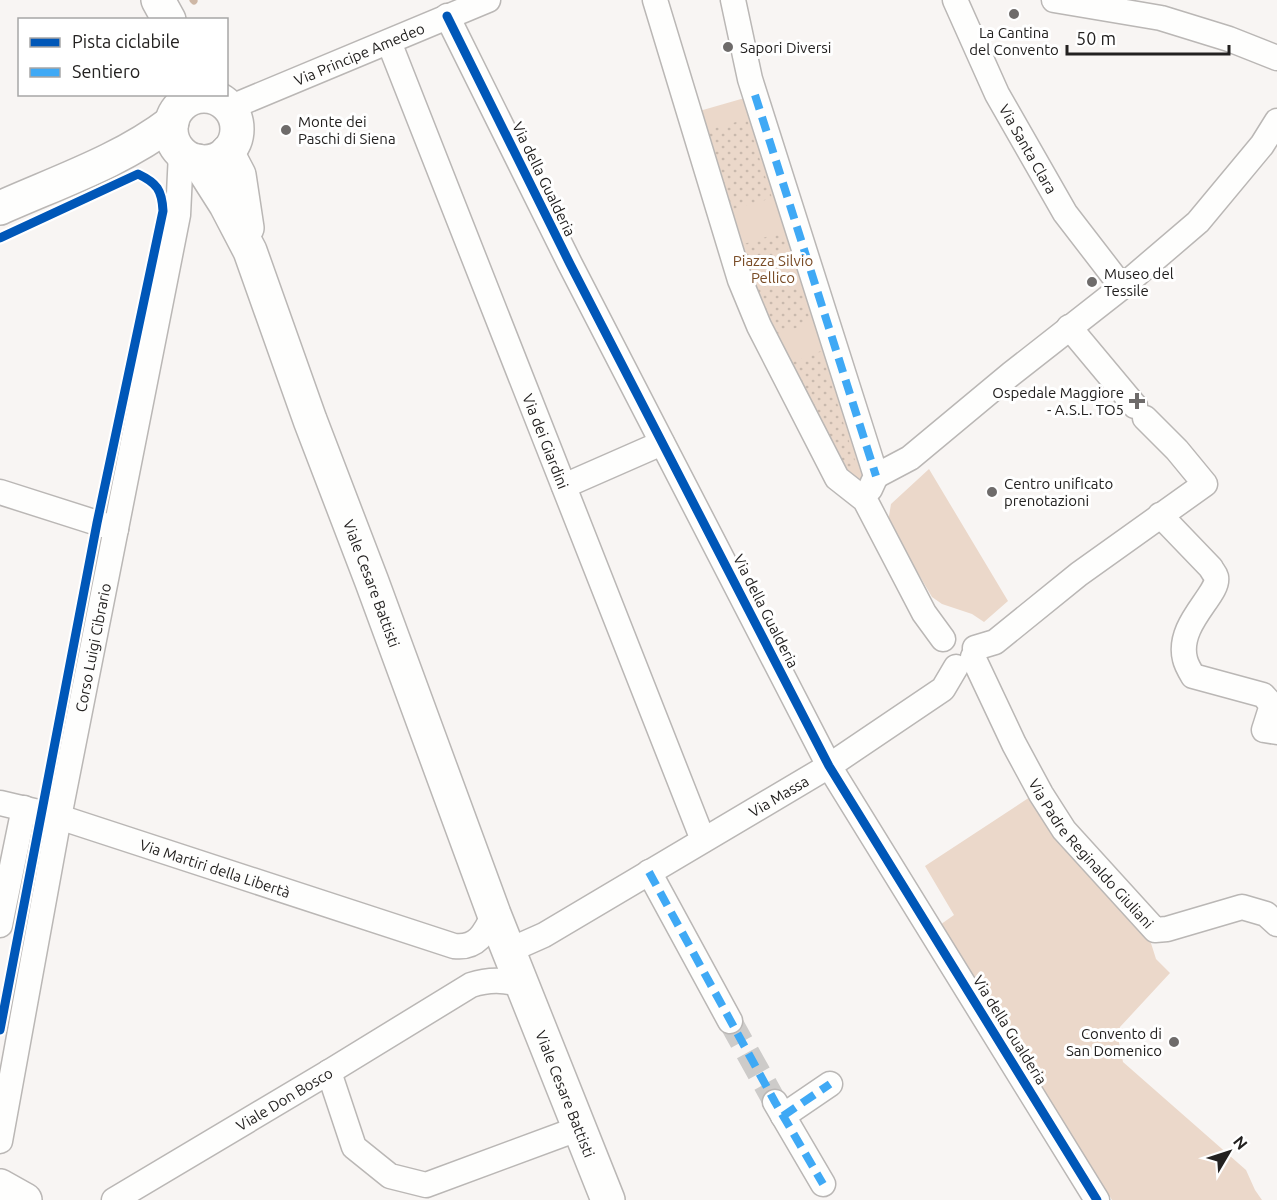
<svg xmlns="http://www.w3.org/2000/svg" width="1277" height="1200" font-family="Ubuntu,sans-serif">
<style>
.green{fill:#ebd8ca}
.garden{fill:url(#garden-dots)}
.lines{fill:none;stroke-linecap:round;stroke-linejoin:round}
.stream{stroke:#ceb7a5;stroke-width:7}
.street-tunnel{stroke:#cdcbc9;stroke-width:24;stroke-dasharray:24 12;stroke-linecap:butt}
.street-casing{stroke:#bab7b5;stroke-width:27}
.secondary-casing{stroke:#bab7b5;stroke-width:36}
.street{stroke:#fefefd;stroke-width:24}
.secondary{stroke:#fefefd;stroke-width:33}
.quiet{stroke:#3fa9f5;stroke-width:8;stroke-dasharray:15 8;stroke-linecap:butt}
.cycleway-casing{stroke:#fff;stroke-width:13}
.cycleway{stroke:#0057b8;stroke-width:9}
.poi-dot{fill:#6e6b6a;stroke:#fff;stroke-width:2}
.labels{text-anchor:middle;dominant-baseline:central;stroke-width:6;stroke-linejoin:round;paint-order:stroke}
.poi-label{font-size:15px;fill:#232120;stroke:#fff;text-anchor:start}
.street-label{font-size:15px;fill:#232120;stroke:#fff}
.park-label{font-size:15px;fill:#794c26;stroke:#fff}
</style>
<defs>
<pattern id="garden-dots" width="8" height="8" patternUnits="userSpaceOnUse" patternTransform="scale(1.5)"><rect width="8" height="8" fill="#ebd8ca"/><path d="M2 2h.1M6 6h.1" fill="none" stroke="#c9b9ad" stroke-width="1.8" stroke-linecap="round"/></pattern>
</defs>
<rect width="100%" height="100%" fill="#f8f5f3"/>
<!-- green -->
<path class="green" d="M 755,95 L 876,476 L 865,500 L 759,326 L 689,114 Z
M 929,469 L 1008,601 L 984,622 L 972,614 L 942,604 L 932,597 L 888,522 L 891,504 Z
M 1030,797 L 1150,940 L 1156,959 L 1170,973 L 1120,1027 L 1118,1038 L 1123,1062 L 1246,1170 L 1255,1190 L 1262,1200 L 1112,1200 L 937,927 L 954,915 L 925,866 Z"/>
<!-- garden -->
<path class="garden" d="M 747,119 L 772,198 L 724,212 L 700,132 Z
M 782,232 L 811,322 L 766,340 L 731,248 Z
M 821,351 L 857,467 L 837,478 L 780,367 Z"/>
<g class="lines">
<!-- stream -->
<path class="stream" d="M 193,0 L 194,1"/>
<!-- street-tunnel -->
<path class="street-tunnel" d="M 730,1021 L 775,1102"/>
<defs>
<g id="street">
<path d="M 655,0 L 740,280 L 759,326 L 837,478 L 865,500 L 924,613 L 943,639"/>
<path d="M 733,0 L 750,79 L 876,476 L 870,489"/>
<path id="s1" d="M 955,0 L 997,94 L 1065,213 L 1122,287"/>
<path d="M 1054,0 L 1161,18 L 1229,39 L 1277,58"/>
<path d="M 447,16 L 570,264 L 829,766 L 1097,1200"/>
<path id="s2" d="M 389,42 L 703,840"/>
<path id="s3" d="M 229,108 L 488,0"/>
<path d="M 1069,327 L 1135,406"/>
<path d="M 876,476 L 910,458 L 1011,374 L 1122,287 L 1198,222 L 1262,145 L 1277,121"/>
<path d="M 564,486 L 662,443"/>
<path d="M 0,492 L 116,529"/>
<path d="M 1160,515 L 1211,568 C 1212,571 1215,573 1216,577 C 1220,594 1176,624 1185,659 C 1186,664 1190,671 1193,676 L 1263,695 L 1272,705"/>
<path d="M 975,648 L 995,642 L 1079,574 L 1205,484 L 1177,450 L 1145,418"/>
<path id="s4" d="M 973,657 L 1014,744 L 1041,794 L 1064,830 L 1155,930 L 1167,929 L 1242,907 L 1266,914 L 1277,924"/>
<path d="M 1277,706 L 1272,705 L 1264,730 L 1277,732"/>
<path id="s5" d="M 0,803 L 59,817 L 454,946 C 477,949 485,933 494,914"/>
<path d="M 649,872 L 730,1021"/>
<path d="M 0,925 L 24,808"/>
<path id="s6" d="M 508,951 L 544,935 L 829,766 L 943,689 L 956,667"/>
<path d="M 329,1072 L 354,1147 L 390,1176 L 426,1185 L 580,1128"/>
<path d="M 775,1102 L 823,1184"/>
<path d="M 783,1116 L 830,1084"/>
<path id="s7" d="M 0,1141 L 59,817 L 178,215 L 181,153"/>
<path id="s8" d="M 114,1200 L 329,1072 L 471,985 C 489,979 504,979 521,985"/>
</g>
<g id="secondary">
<path d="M 158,0 L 169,20"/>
<circle cx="204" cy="129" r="33"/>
<path d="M 227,152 L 239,175 L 247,228"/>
<path id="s9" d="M 198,161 L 226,205 L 250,251 L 310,420 L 372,582 L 494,914 L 608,1200"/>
<path d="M 0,208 C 58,182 121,161 172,122"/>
<path d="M 0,1186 L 25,1200"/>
</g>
</defs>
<!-- street casing -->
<use href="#street" class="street-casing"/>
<!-- secondary casing -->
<use href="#secondary" class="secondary-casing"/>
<!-- street -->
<use href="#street" class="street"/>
<!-- secondary -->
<use href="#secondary" class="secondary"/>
<!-- quiet -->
<path class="quiet" d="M 755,95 L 876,476
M 649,872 L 775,1102 L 823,1184
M 783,1116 L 830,1084"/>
<defs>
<path id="cycleway" d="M 447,16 L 570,264 L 829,766 L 1097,1200
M 0,238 L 138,174 C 157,183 162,190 163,211 L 97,523 L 0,1030"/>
</defs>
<!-- cycleway casing -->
<use href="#cycleway" class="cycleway-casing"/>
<!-- cycleway -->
<use href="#cycleway" class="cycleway"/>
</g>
<!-- markers -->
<g class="poi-dot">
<circle cx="1014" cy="14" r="6"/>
<circle cx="728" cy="47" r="6"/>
<circle cx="286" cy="130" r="6"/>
<circle cx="1092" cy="282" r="6"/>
<path d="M1134 392h6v6h6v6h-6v6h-6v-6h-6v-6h6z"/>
<circle cx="992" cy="492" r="6"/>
<circle cx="1174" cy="1042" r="6"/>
</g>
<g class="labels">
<!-- poi labels -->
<g class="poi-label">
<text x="1014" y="32" text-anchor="middle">La Cantina<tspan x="1014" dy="17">del Convento</tspan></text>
<text x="740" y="47">Sapori Diversi</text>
<text x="298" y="121">Monte dei<tspan x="298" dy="17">Paschi di Siena</tspan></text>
<text x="1104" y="273">Museo del<tspan x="1104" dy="17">Tessile</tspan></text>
<text x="1124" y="392" text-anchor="end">Ospedale Maggiore<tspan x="1124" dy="17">- A.S.L. TO5</tspan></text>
<text x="1004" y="483">Centro unificato<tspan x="1004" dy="17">prenotazioni</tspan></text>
<text x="1162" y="1033" text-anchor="end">Convento di<tspan x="1162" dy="17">San Domenico</tspan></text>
</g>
<!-- street labels -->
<g class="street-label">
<text stroke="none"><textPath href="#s3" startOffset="141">Via Principe Amedeo</textPath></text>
<text stroke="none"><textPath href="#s1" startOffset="166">Via Santa Clara</textPath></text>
<text transform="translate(544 179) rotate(64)">Via della Gualderia</text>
<text stroke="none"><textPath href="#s2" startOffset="429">Via dei Giardini</textPath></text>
<text stroke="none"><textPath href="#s9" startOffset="458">Viale Cesare Battisti</textPath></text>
<text transform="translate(766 611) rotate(63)">Via della Gualderia</text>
<text stroke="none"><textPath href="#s7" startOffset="502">Corso Luigi Cibrario</textPath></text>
<text stroke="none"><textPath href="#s6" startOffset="312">Via Massa</textPath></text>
<text stroke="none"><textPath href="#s4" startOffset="231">Via Padre Reginaldo Giuliani</textPath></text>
<text stroke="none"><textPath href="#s5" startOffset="225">Via Martiri della Libertà</textPath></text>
<text transform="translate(1010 1030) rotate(58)">Via della Gualderia</text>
<text stroke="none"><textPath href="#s9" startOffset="1004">Viale Cesare Battisti</textPath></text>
<text stroke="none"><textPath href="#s8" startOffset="198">Viale Don Bosco</textPath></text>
</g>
<!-- park labels -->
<g class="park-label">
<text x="773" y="260">Piazza Silvio<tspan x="773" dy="17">Pellico</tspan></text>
</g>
</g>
<!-- legend -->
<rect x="18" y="18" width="210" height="78" fill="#ffffff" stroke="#a7a6a6" stroke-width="1.5"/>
<rect x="30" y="38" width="30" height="9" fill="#0057b8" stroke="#a7a6a6" stroke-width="1.5"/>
<text x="72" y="48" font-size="18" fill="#232120">Pista ciclabile</text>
<rect x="30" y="68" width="30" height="9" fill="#3fa9f5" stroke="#a7a6a6" stroke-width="1.5"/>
<text x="72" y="78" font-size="18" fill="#232120">Sentiero</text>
<!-- north arrow -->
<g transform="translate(1229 1152) rotate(51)" stroke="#ffffff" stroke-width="4.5" paint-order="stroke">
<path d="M0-4.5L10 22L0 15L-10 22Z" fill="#232120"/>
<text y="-9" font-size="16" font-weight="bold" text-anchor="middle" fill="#232120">N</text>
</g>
<!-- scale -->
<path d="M1067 45v9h162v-9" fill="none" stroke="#232120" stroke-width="3"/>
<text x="1076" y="45" font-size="18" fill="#232120" stroke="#ffffff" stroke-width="4.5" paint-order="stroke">50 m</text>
</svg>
